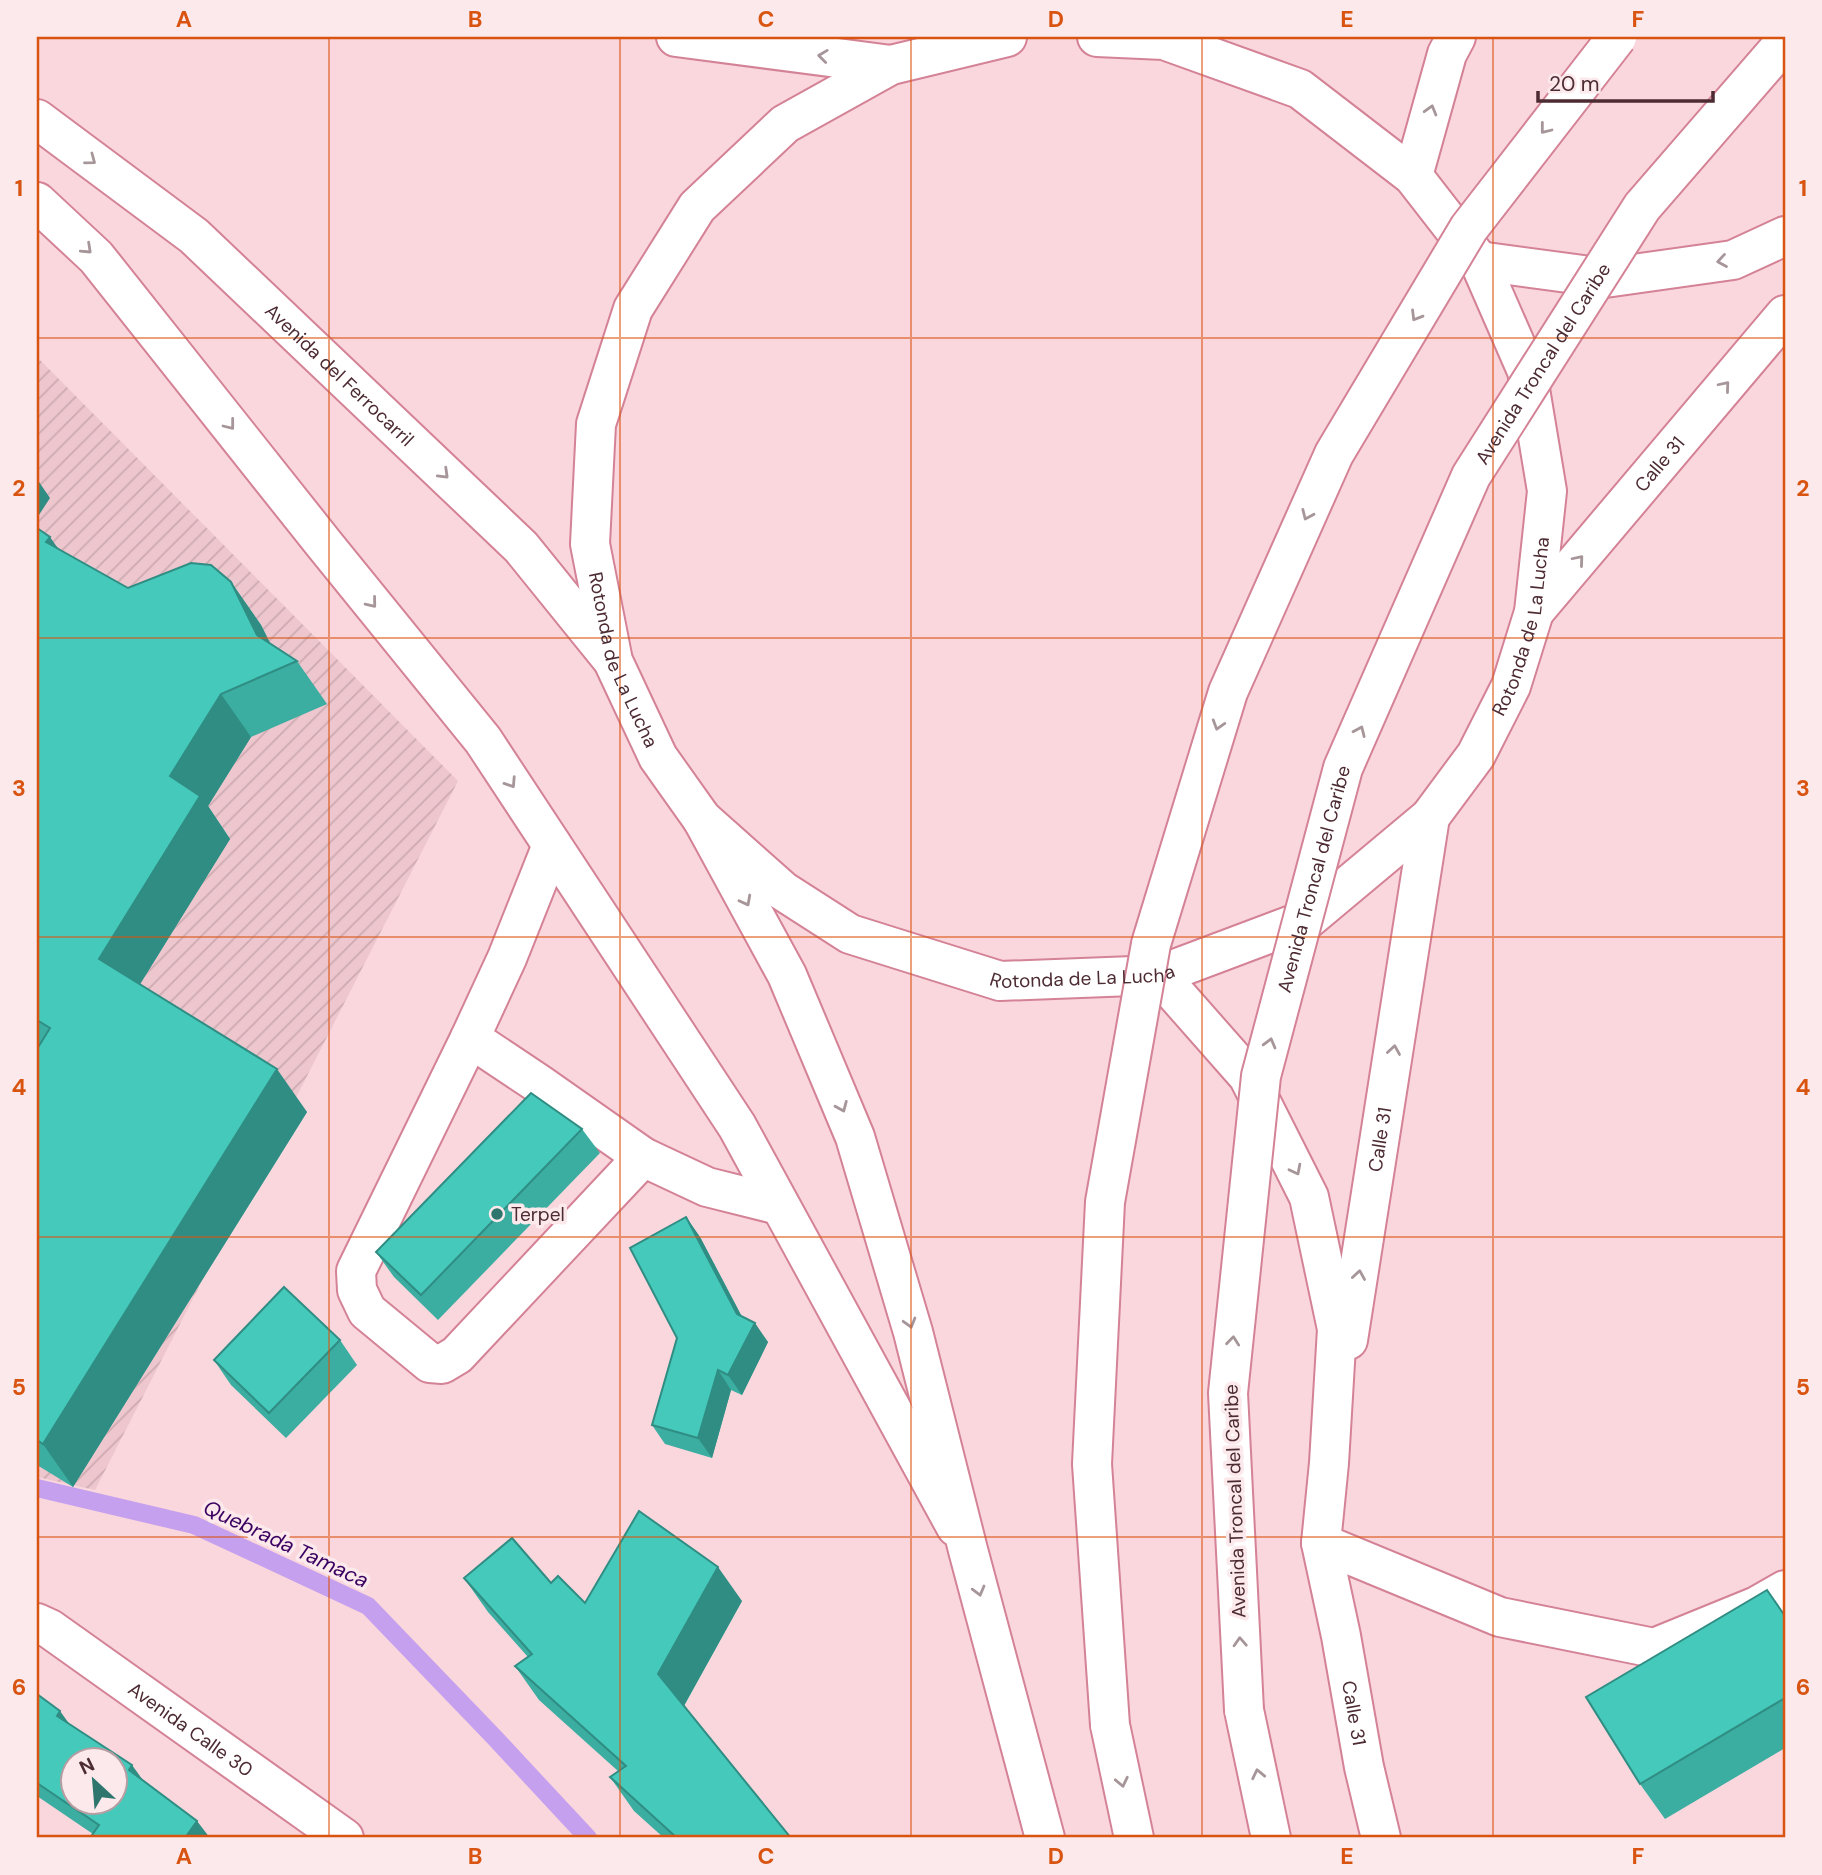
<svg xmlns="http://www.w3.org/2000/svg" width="1822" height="1875" font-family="'DM Sans',sans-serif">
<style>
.industrial{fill:url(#industrial-furrows)}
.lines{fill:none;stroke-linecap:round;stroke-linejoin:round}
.stream{stroke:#c4a0ee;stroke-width:18}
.minor-casing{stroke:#d48295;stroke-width:42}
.major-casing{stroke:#d48295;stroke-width:42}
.highway-casing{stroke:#d48295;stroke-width:42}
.minor{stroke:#fff;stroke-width:38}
.major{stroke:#fff;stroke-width:38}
.highway{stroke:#fff;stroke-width:38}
.highway-bridge-casing{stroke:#d48295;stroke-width:42;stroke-linecap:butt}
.highway-bridge{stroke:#fff;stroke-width:38}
.wall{fill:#3bada1}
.shaded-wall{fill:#308d83}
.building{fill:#45c9bb;stroke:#308d83;stroke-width:2;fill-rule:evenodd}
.oneway{stroke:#a69599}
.grid{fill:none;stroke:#d85410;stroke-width:2;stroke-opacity:0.55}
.poi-dot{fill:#2e756d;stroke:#fbe9ec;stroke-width:2.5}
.labels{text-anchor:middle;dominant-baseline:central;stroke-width:7;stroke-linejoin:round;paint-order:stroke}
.street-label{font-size:19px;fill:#4d2b33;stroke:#fbe9ec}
.poi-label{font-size:19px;fill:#4d2b33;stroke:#fbe9ec;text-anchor:start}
.water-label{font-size:21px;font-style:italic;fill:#3b0161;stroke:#fbe9ec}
.neatline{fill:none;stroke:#d85410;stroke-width:2.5}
.grid-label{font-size:23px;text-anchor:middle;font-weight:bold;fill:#d85410}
</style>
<defs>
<pattern id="industrial-furrows" width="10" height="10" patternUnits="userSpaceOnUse" patternTransform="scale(1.75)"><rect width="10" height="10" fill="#edc6ce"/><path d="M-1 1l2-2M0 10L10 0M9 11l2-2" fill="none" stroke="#cdaab1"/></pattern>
</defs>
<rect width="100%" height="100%" fill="#fad6dd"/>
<!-- industrial -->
<path class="industrial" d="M 37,357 L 458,781 L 95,1490 L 37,1477 Z"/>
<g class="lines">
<!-- stream -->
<path class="stream" d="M 37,1488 L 194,1525 L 368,1606 L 494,1737 L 588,1838"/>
<defs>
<g id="minor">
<path d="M 1413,176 L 1447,54 L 1456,37"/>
<path d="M 1479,261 L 1605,278 L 1733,260 L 1785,236"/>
<path id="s1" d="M 1534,612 L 1785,315"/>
<path d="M 552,845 L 507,958 L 470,1038 L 539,1084 L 643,1157 L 707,1187 L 779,1205"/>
<path d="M 470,1038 L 356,1271 L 357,1290 L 367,1311 L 430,1363 L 442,1364 L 457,1355 L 643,1157"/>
<path d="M 1321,1543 L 1500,1617 L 1654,1648 L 1757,1606 L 1785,1590"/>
</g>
<g id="major">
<path d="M 676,37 L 891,65"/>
<path id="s2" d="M 1007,37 L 891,65 L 785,124 L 697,207 L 633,309 L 596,424 L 590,544 L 613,661 L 658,757 L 702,819 L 783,891 L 850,934 L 1000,981 L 1159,975 L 1308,919 L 1430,817 L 1476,755 L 1511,686 L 1534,612 L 1547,491 L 1527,371 L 1479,261 L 1413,176 L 1300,89 L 1164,40 L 1097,37"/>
<path id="s3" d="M 37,119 L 194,236 L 521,547 L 610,657"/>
<path d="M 37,202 L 96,257 L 324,544 L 483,740 L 737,1126 L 956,1527"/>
<path id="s4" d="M 1159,975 L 1248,1076 L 1309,1197 L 1337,1329 L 1329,1463 L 1321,1543 L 1341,1636 L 1364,1767 L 1381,1838"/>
<path id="s5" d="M 1348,1340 L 1430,817"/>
<path id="s6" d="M 37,1623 L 50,1629 L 344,1838"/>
</g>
<path id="highway" d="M 702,819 L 787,975 L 855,1137 L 913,1332 L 968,1550 L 1045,1838
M 1244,1710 L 1271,1838
M 1110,1725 L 1134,1838"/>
</defs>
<!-- minor casing -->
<use href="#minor" class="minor-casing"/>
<!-- major casing -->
<use href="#major" class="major-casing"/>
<!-- highway casing -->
<use href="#highway" class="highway-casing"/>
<!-- minor -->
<use href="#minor" class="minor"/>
<!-- major -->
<use href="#major" class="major"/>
<!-- highway -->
<use href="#highway" class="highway"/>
<defs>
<g id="highway-bridge">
<path id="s7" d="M 1244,1710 L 1228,1393 L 1261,1076 L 1343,768 L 1471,476 L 1642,207 L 1785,42"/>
<path d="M 1110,1725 L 1092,1464 L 1105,1202 L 1151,944 L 1228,692 L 1334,454 L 1469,228 L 1617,37"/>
</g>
</defs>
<!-- highway-bridge casing -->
<use href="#highway-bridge" class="highway-bridge-casing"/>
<!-- highway-bridge -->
<use href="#highway-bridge" class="highway-bridge"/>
</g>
<!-- wall -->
<path class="wall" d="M 37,528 L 59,549 L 128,588 L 231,582 L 261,625 L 270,643 L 297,661 L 327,704 L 251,737 L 208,806 L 230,839 L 140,984 L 307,1112 L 73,1487 L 37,1465 L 37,1049 L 39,1046 L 37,1044 Z
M 582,1129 L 600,1153 L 438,1320 L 394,1277 L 376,1252 Z
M 686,1217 L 700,1237 L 742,1317 L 768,1342 L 742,1395 L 731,1390 L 712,1458 L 665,1444 L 652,1425 L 677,1338 Z
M 340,1340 L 357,1365 L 286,1438 L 231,1385 L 214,1360 Z
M 464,1578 L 551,1583 L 585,1603 L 742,1601 L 684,1706 L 791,1838 L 664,1838 L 634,1811 L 610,1777 L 618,1771 L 539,1700 L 515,1666 L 528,1657 L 488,1612 Z
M 1785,1615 L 1785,1748 L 1665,1819 L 1640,1784 Z
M 37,1694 L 68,1723 L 143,1780 L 93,1834 L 37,1796 Z"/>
<!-- shaded-wall -->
<path class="shaded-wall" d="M 37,479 L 50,498 L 37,518 Z
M 50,537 L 80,580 L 46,542 Z
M 231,582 L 261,625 L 282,667 L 257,635 Z
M 221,694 L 251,737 L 208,806 L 230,839 L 129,1002 L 99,959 L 170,776 Z
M 277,1069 L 307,1112 L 73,1487 L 43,1444 Z
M 686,1217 L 700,1237 L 750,1332 L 755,1323 L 768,1342 L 742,1395 L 728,1375 L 737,1314 Z
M 718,1370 L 731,1390 L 712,1458 L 698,1438 Z
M 718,1567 L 742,1601 L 682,1709 L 658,1674 Z
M 60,1711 L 78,1736 L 57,1716 Z
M 132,1765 L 150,1790 L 129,1770 Z
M 197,1821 L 210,1838 L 185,1838 Z"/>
<!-- building -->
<path class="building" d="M 37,528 L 50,537 L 46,542 L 128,588 L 191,563 L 211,565 L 231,582 L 257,635 L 297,661 L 221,694 L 170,776 L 200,796 L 99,959 L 277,1069 L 43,1444 L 37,1440 L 37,1049 L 50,1028 L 37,1020 Z
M 531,1093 L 582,1129 L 421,1295 L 376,1252 Z
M 686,1217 L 737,1314 L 755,1323 L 728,1375 L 718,1370 L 698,1438 L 652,1425 L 677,1338 L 630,1248 Z
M 284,1287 L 340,1340 L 269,1413 L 214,1360 Z
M 639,1511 L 718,1567 L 658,1674 L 791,1838 L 677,1838 L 610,1777 L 626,1766 L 515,1666 L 532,1654 L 464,1578 L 512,1538 L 551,1583 L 558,1576 L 585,1603 Z
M 1767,1590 L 1785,1616 L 1785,1698 L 1640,1784 L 1586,1697 Z
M 37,1694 L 60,1711 L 57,1716 L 132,1765 L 129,1770 L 197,1821 L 185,1838 L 90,1838 L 99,1825 L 37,1783 ZM 74,1760 L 116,1760 L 116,1802 L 74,1802 Z"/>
<!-- one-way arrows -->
<defs><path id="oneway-chevron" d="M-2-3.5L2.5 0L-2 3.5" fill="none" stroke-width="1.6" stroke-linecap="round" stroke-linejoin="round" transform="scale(1.75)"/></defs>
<g class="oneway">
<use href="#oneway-chevron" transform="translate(823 56) rotate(-173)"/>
<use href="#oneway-chevron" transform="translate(1431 110) rotate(-74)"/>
<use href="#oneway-chevron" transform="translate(1545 129) rotate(128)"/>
<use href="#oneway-chevron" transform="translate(91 160) rotate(37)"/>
<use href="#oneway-chevron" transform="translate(87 249) rotate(43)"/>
<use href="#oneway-chevron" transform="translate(1722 261) rotate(171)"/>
<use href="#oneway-chevron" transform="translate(1416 316) rotate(121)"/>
<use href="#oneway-chevron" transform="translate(1725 386) rotate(-50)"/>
<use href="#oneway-chevron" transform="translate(230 425) rotate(52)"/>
<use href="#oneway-chevron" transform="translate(444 474) rotate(44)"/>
<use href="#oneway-chevron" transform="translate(1307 515) rotate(114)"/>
<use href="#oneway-chevron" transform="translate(1579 560) rotate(-50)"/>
<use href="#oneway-chevron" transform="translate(372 603) rotate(51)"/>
<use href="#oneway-chevron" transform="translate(1218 725) rotate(107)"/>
<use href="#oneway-chevron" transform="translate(1360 731) rotate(-66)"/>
<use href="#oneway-chevron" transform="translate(511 783) rotate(57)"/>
<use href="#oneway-chevron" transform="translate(746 901) rotate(62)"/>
<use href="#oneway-chevron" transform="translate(1270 1043) rotate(-75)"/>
<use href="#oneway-chevron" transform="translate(1394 1050) rotate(-81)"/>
<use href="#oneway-chevron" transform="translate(842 1107) rotate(67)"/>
<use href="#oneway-chevron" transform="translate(1296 1170) rotate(63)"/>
<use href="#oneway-chevron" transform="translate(1359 1275) rotate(-81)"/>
<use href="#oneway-chevron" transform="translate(910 1323) rotate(74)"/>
<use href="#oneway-chevron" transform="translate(1233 1341) rotate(-84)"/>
<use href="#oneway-chevron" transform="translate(979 1591) rotate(75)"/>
<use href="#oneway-chevron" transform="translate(1240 1642) rotate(-93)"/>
<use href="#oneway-chevron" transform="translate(1258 1774) rotate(-102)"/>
<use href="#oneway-chevron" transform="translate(1122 1782) rotate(78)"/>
</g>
<!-- grid -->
<path class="grid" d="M 329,37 L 329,1838M 620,37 L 620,1838M 911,37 L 911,1838M 1202,37 L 1202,1838M 1493,37 L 1493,1838M 37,338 L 1785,338M 37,638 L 1785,638M 37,937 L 1785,937M 37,1237 L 1785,1237M 37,1537 L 1785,1537"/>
<!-- markers -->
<circle class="poi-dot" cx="497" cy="1214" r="7"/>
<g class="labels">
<!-- street labels -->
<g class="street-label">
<text stroke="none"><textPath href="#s7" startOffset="1407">Avenida Troncal del Caribe</textPath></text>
<text stroke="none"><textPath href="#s3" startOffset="397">Avenida del Ferrocarril</textPath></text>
<text stroke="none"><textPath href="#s1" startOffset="194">Calle 31</textPath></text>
<text stroke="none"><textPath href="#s2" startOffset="2062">Rotonda de La Lucha</textPath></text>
<text stroke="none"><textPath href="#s2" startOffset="844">Rotonda de La Lucha</textPath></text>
<text stroke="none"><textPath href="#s7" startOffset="840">Avenida Troncal del Caribe</textPath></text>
<text stroke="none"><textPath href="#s2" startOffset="1452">Rotonda de La Lucha</textPath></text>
<text stroke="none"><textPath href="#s5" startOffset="203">Calle 31</textPath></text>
<text transform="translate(1235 1501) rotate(-92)">Avenida Troncal del Caribe</text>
<text stroke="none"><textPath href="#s4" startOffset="793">Calle 31</textPath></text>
<text stroke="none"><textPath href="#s6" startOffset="187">Avenida Calle 30</textPath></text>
</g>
<!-- poi labels -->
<g class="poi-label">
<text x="511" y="1214">Terpel</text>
</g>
<!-- water labels -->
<g class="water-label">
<text transform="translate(286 1544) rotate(25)">Quebrada Tamaca</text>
</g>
</g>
<!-- border -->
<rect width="1822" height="1875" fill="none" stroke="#fbe9ec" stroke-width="77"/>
<!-- north arrow -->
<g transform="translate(94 1781) rotate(334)"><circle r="33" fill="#fbe9ec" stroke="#b59da2" stroke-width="2"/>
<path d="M0-5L12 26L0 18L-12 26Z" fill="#2e756d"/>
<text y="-10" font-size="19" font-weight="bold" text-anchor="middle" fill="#4d2b33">N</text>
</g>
<!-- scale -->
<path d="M1538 91v10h175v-10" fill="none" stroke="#4d2b33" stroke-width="3.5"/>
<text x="1549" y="91" font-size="21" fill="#4d2b33" stroke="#fbe9ec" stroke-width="5" paint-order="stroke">20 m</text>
<rect x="38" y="38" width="1746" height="1798" class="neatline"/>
<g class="grid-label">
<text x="184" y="27">A</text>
<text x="475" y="27">B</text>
<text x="766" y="27">C</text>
<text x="1056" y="27">D</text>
<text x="1347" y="27">E</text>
<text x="1638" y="27">F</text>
<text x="19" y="196">1</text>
<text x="1803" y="196">1</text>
<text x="19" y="496">2</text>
<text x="1803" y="496">2</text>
<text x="19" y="796">3</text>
<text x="1803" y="796">3</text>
<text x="19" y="1095">4</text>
<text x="1803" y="1095">4</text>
<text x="19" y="1395">5</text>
<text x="1803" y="1395">5</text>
<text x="19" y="1695">6</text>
<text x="1803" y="1695">6</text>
<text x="184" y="1864">A</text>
<text x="475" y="1864">B</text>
<text x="766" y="1864">C</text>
<text x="1056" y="1864">D</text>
<text x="1347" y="1864">E</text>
<text x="1638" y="1864">F</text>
</g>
</svg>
